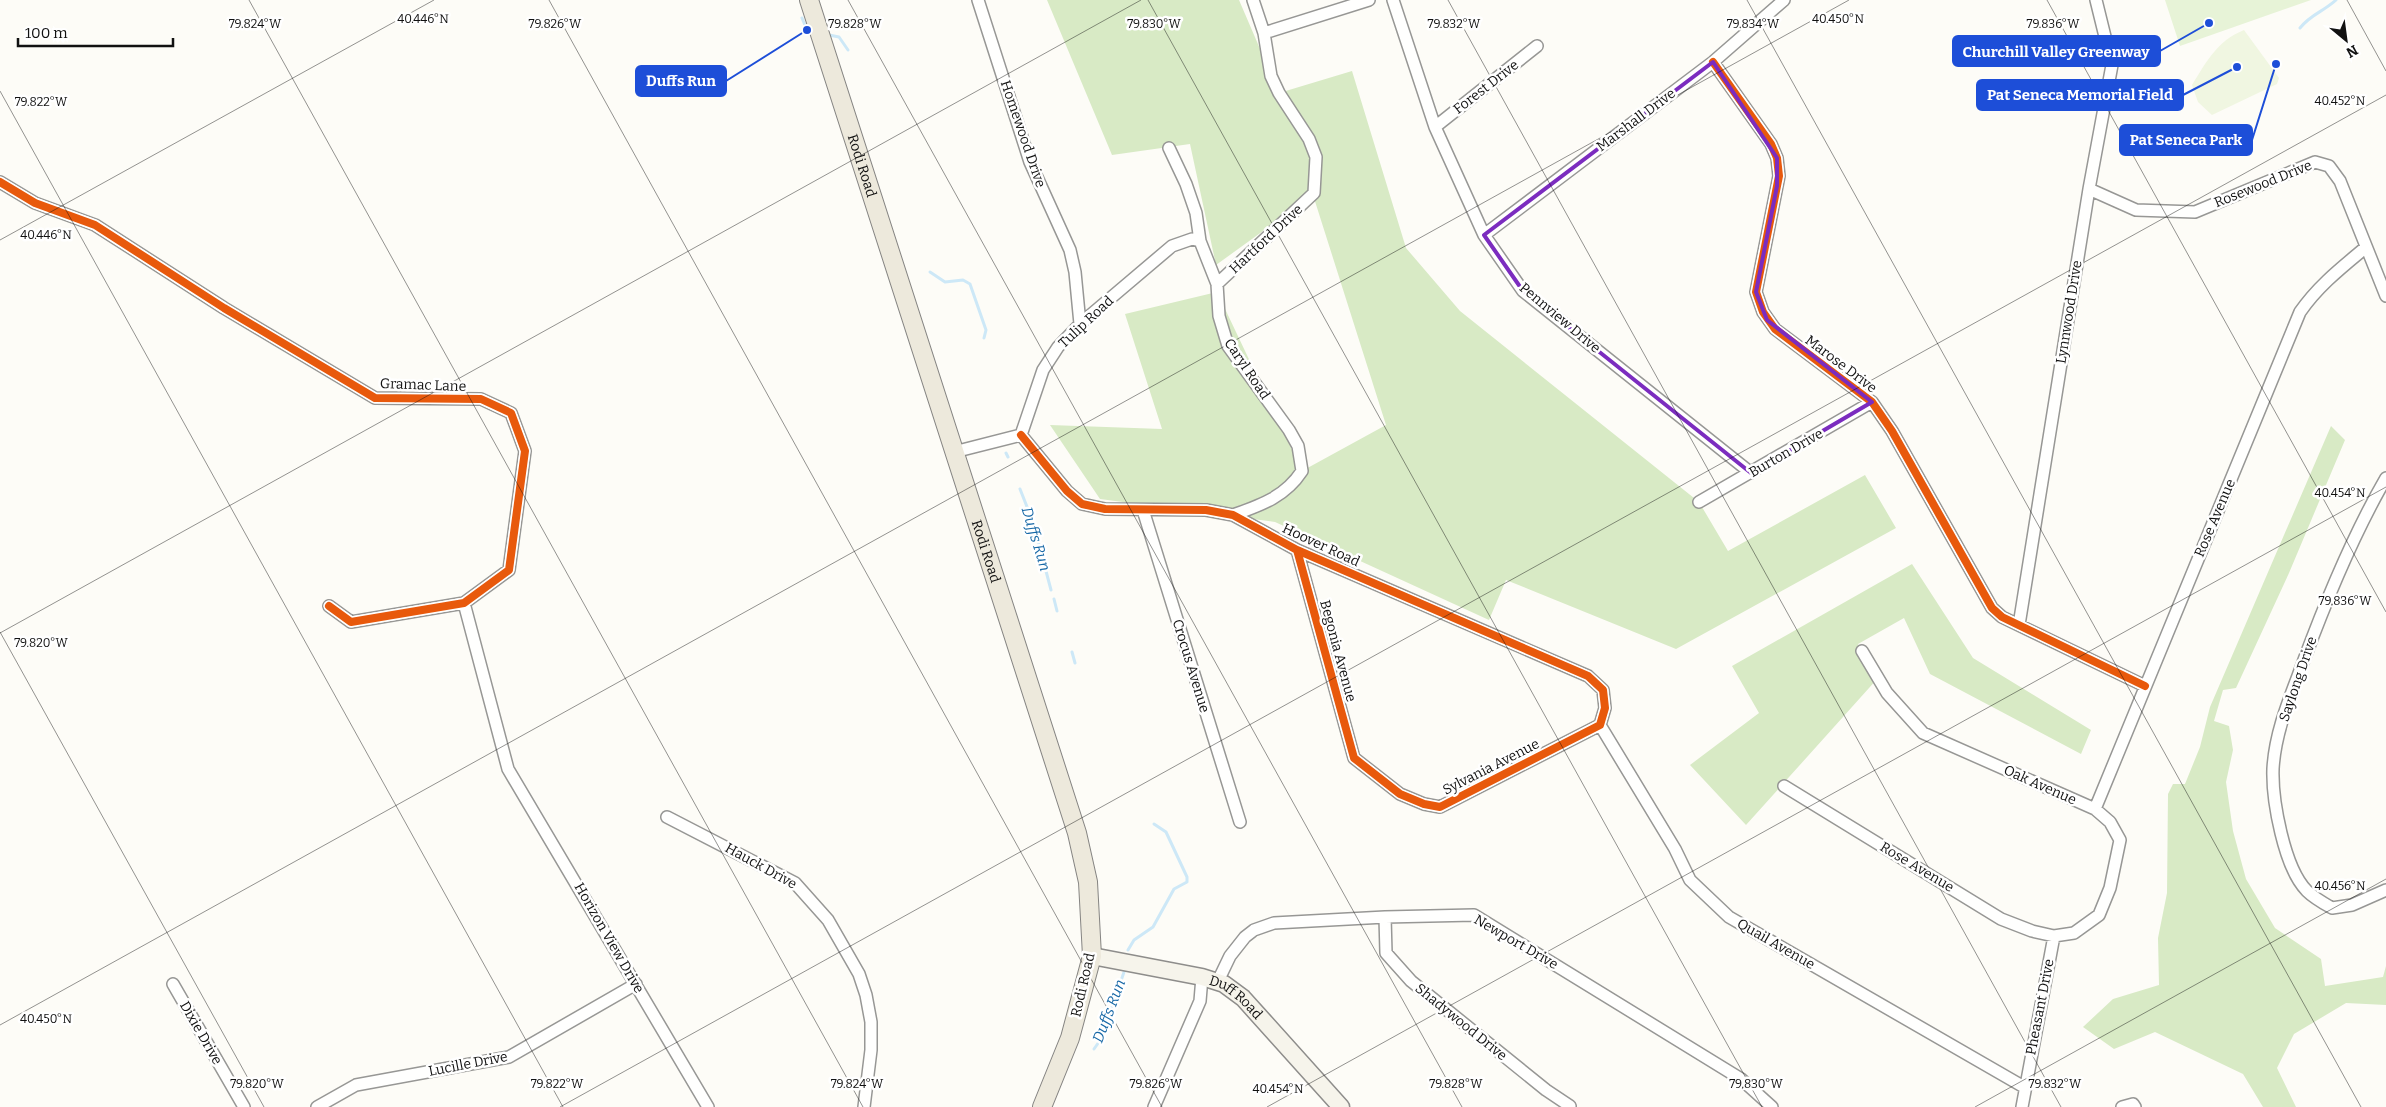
<svg xmlns="http://www.w3.org/2000/svg" width="2386" height="1107" font-family="Bitter,serif">
<style>
.green{fill:#e7f3d7}
.forest{fill:#d8eac5}
.pitch{fill:#f0f6e1}
.lines{fill:none;stroke-linecap:round;stroke-linejoin:round}
.stream{stroke:#cde8f7;stroke-width:3}
.street-casing{stroke:#979795;stroke-width:14}
.secondary-casing{stroke:#8e8d8b;stroke-width:19}
.primary-casing{stroke:#858482;stroke-width:20}
.street{stroke:#fffffe;stroke-width:11}
.secondary{stroke:#f6f4eb;stroke-width:16}
.primary{stroke:#ede9dc;stroke-width:18}
.cycleway-casing{stroke:#fff;stroke-width:11}
.cycleway{stroke:#e8590c;stroke-width:8}
.marked{fill:none;stroke:#7b2cbf;stroke-width:4;stroke-linejoin:round}
.ticks{fill:none;stroke:#111;stroke-width:1;stroke-opacity:0.45}
.labels{text-anchor:middle;dominant-baseline:central;stroke-width:5;stroke-linejoin:round;paint-order:stroke}
.street-label{font-size:14px;fill:#111;stroke:#fff}
.water-label{font-size:15px;font-style:italic;fill:#1768a6;stroke:#fff}
.ticks-label{font-size:12px;text-anchor:middle;fill:#111;stroke:#fff;stroke-width:5;stroke-linejoin:round;paint-order:stroke}
.leader{fill:none;stroke:#1d4ed8;stroke-width:2}
.callout-dot{fill:#1d4ed8;stroke:#fff;stroke-width:2}
.callout{fill:#1d4ed8;stroke:#1d4ed8;stroke-width:2}
.callout-label{font-size:15px;text-anchor:middle;font-weight:bold;fill:#fff}
</style>
<rect width="100%" height="100%" fill="#fdfcf7"/>
<!-- green -->
<path class="green" d="M 2165,0 L 2311,0 L 2180,46 Z"/>
<!-- forest -->
<path class="forest" d="M 1047,0 L 1239,0 L 1279,93 L 1352,71 L 1406,248 L 1460,311 L 1699,502 L 1728,551 L 1865,475 L 1896,528 L 1676,649 L 1506,580 L 1489,620 L 1275,522 L 1100,499 L 1050,425 L 1162,429 L 1125,314 L 1217,292 L 1302,471 L 1386,425 L 1313,195 L 1216,265 L 1190,144 L 1112,155 Z
M 2331,426 L 2345,440 L 2289,573 L 2236,688 L 2223,690 L 2214,721 L 2229,726 L 2233,750 L 2226,782 L 2233,831 L 2246,879 L 2275,928 L 2321,959 L 2325,986 L 2383,977 L 2386,966 L 2386,1005 L 2346,1003 L 2294,1034 L 2277,1068 L 2296,1107 L 2263,1107 L 2243,1074 L 2155,1032 L 2114,1049 L 2083,1027 L 2113,999 L 2159,985 L 2158,938 L 2167,893 L 2168,794 L 2173,784 L 2185,784 L 2200,747 L 2210,707 Z
M 1912,564 L 1973,658 L 2091,730 L 2081,754 L 1930,674 L 1904,618 L 1858,644 L 1878,678 L 1746,825 L 1690,765 L 1759,713 L 1732,666 Z"/>
<!-- pitch -->
<path class="pitch" d="M 2244,30 L 2279,78 L 2277,84 L 2212,115 L 2198,102 L 2192,85 C 2207,61 2217,41 2244,30 Z"/>
<g class="lines">
<!-- stream -->
<path class="stream" d="M 802,18 L 807,30 L 813,32
M 2300,28 C 2311,14 2323,12 2336,0
M 829,35 L 839,37 L 848,50
M 930,272 L 945,282 L 963,280 L 970,284 L 986,330 L 984,338
M 1006,453 L 1008,457
M 1020,489 L 1033,522 L 1051,590
M 1054,599 L 1057,611
M 1072,652 L 1075,663
M 1128,950 L 1134,940 L 1153,927 L 1174,889 L 1187,882 L 1187,877 L 1166,832 L 1154,824
M 1094,1049 L 1101,1039 L 1124,972"/>
<defs>
<path id="street" d="M 978,0 L 1030,162 L 1070,250 L 1075,272 L 1080,324
M 1393,0 L 1435,127 L 1484,235 L 1523,291 L 1751,473
M 1264,33 L 1369,0
M 1713,62 L 1771,144 L 1777,158 L 1779,176 L 1756,292 L 1763,312 L 1775,329 L 1872,402 L 1892,431 L 1992,608 L 2002,617 L 2145,686
M 1435,127 L 1537,46
M 1169,148 L 1186,184 L 1196,213 L 1200,241 L 1217,284 L 1219,316 L 1228,346 L 1289,430 L 1298,446 L 1302,471 C 1285,497 1261,505 1233,515
M 0,182 L 35,203 L 95,225 L 224,308 L 375,398 L 481,399 L 511,413 L 525,451 L 509,570 L 464,603 L 351,622 L 329,606
M 2089,189 L 2136,210 L 2195,212 L 2315,162 L 2329,166 L 2340,181 L 2386,296
M 1484,235 L 1713,62 L 1784,0
M 1217,284 L 1314,193 L 1316,157 L 1309,139 L 1279,93 L 1271,76 L 1264,33 L 1253,0
M 1021,435 L 1067,491 L 1082,504 L 1105,509 L 1206,510 L 1233,515 L 1297,550 L 1588,676 L 1603,690 L 1605,708 L 1600,725 L 1440,807 L 1424,804 L 1400,794 L 1354,758 L 1297,550
M 954,452 L 1021,435 L 1043,370 L 1058,347 L 1080,324 L 1172,246 L 1192,239 L 1200,241
M 2386,478 C 2353,535 2327,598 2304,660 C 2291,695 2275,731 2273,769 C 2272,800 2284,868 2307,891 C 2314,898 2323,903 2332,908 L 2352,905 L 2386,890
M 1699,502 L 1872,402
M 1143,510 L 1240,822
M 464,603 L 508,769 L 708,1107
M 2019,625 L 2089,189 L 2112,65 L 2096,0
M 1600,725 L 1675,849 L 1690,880 L 1729,917 L 2024,1087
M 1784,786 L 2001,919 L 2032,931 L 2054,936 L 2074,933 L 2099,915 L 2110,888 L 2120,840 L 2110,822 L 2095,809 L 1923,733 L 1887,693 L 1862,651
M 2095,809 L 2300,312 C 2318,286 2341,268 2365,248
M 667,817 L 795,883 L 828,920 L 859,974 L 866,995 L 871,1022 L 871,1050 L 864,1107
M 1385,917 L 1386,953 L 1411,981 L 1546,1090 L 1570,1106
M 1218,981 L 1230,956 L 1245,937 L 1254,930 L 1274,923 L 1385,917 L 1474,915 L 1741,1079 L 1772,1107
M 173,984 L 244,1107
M 317,1107 L 356,1085 L 509,1057 L 636,984
M 1154,1107 L 1200,1001 L 1202,977
M 2022,1107 L 2054,936
M 2122,1107 L 2133,1104 L 2135,1107"/>
<g id="secondary">
<path id="s1" d="M 1092,956 L 1202,977 L 1224,984 L 1243,998 L 1341,1107"/>
</g>
<g id="primary">
<path id="s2" d="M 809,0 L 1077,833 L 1088,882 L 1092,956 L 1070,1038 L 1042,1107"/>
</g>
</defs>
<!-- street casing -->
<use href="#street" class="street-casing"/>
<!-- secondary casing -->
<use href="#secondary" class="secondary-casing"/>
<!-- primary casing -->
<use href="#primary" class="primary-casing"/>
<!-- street -->
<use href="#street" class="street"/>
<!-- secondary -->
<use href="#secondary" class="secondary"/>
<!-- primary -->
<use href="#primary" class="primary"/>
<defs>
<path id="cycleway" d="M 1713,62 L 1771,144 L 1777,158 L 1779,176 L 1756,292 L 1763,312 L 1775,329 L 1872,402 L 1892,431 L 1992,608 L 2002,617 L 2145,686
M 0,182 L 35,203 L 95,225 L 224,308 L 375,398 L 481,399 L 511,413 L 525,451 L 509,570 L 464,603 L 351,622 L 329,606
M 1021,435 L 1067,491 L 1082,504 L 1105,509 L 1206,510 L 1233,515 L 1297,550 L 1588,676 L 1603,690 L 1605,708 L 1600,725 L 1440,807 L 1424,804 L 1400,794 L 1354,758 L 1297,550"/>
</defs>
<!-- cycleway casing -->
<use href="#cycleway" class="cycleway-casing"/>
<!-- cycleway -->
<use href="#cycleway" class="cycleway"/>
</g>
<!-- marked area -->
<path class="marked" d="M 1713,62 L 1777,158 L 1777,186 L 1756,292 L 1767,320 L 1872,402 L 1751,473 L 1523,291 L 1484,235 Z"/>
<!-- ticks -->
<path class="ticks" d="M 249,0 L 863,1107M 549,0 L 1162,1107M 848,0 L 1462,1107M 1148,0 L 1762,1107M 1448,0 L 2061,1107M 1747,0 L 2361,1107M 2047,0 L 2386,612M 2347,0 L 2386,71M 0,91 L 563,1107M 0,240 L 434,0M 0,632 L 264,1107M 0,633 L 1141,0M 0,1025 L 1849,0M 560,1107 L 2386,95M 1267,1107 L 2386,487M 1975,1107 L 2386,879"/>
<g class="labels">
<!-- street labels -->
<g class="street-label">
<text transform="translate(1486 87) rotate(-38)">Forest Drive</text>
<text transform="translate(1636 120) rotate(-37)">Marshall Drive</text>
<text transform="translate(1023 134) rotate(71)">Homewood Drive</text>
<text stroke="none"><textPath href="#s2" startOffset="174">Rodi Road</textPath></text>
<text transform="translate(2263 184) rotate(-22)">Rosewood Drive</text>
<text transform="translate(1266 239) rotate(-43)">Hartford Drive</text>
<text transform="translate(2069 312) rotate(-81)">Lynnwood Drive</text>
<text transform="translate(1560 318) rotate(40)">Pennview Drive</text>
<text transform="translate(1086 322) rotate(-43)">Tulip Road</text>
<text transform="translate(1841 364) rotate(37)">Marose Drive</text>
<text transform="translate(1247 369) rotate(56)">Caryl Road</text>
<text transform="translate(423 385) rotate(2)">Gramac Lane</text>
<text transform="translate(1786 453) rotate(-30)">Burton Drive</text>
<text transform="translate(2215 518) rotate(-67)">Rose Avenue</text>
<text transform="translate(1321 545) rotate(25)">Hoover Road</text>
<text stroke="none"><textPath href="#s2" startOffset="579">Rodi Road</textPath></text>
<text transform="translate(1338 651) rotate(75)">Begonia Avenue</text>
<text transform="translate(1191 666) rotate(73)">Crocus Avenue</text>
<text transform="translate(2298 679) rotate(-71)">Saylong Drive</text>
<text transform="translate(1491 767) rotate(-27)">Sylvania Avenue</text>
<text transform="translate(2040 785) rotate(24)">Oak Avenue</text>
<text transform="translate(761 866) rotate(29)">Hauck Drive</text>
<text transform="translate(1917 867) rotate(31)">Rose Avenue</text>
<text transform="translate(609 938) rotate(60)">Horizon View Drive</text>
<text transform="translate(1516 942) rotate(30)">Newport Drive</text>
<text transform="translate(1776 944) rotate(30)">Quail Avenue</text>
<text transform="translate(1083 985) rotate(-77)">Rodi Road</text>
<text stroke="none"><textPath href="#s1" startOffset="152">Duff Road</textPath></text>
<text transform="translate(2040 1007) rotate(-79)">Pheasant Drive</text>
<text transform="translate(1461 1022) rotate(39)">Shadywood Drive</text>
<text transform="translate(201 1033) rotate(60)">Dixie Drive</text>
<text transform="translate(468 1064) rotate(-11)">Lucille Drive</text>
</g>
<!-- water labels -->
<g class="water-label">
<text transform="translate(1036 539) rotate(73)">Duffs Run</text>
<text transform="translate(1109 1011) rotate(-69)">Duffs Run</text>
</g>
</g>
<g class="ticks-label">
<text x="1838" y="23">40.450°N</text>
<text x="423" y="23">40.446°N</text>
<text x="255" y="28">79.824°W</text>
<text x="555" y="28">79.826°W</text>
<text x="855" y="28">79.828°W</text>
<text x="1154" y="28">79.830°W</text>
<text x="1454" y="28">79.832°W</text>
<text x="1753" y="28">79.834°W</text>
<text x="2053" y="28">79.836°W</text>
<text x="2340" y="105">40.452°N</text>
<text x="41" y="106">79.822°W</text>
<text x="46" y="239">40.446°N</text>
<text x="2340" y="497">40.454°N</text>
<text x="2345" y="605">79.836°W</text>
<text x="41" y="647">79.820°W</text>
<text x="2340" y="890">40.456°N</text>
<text x="46" y="1023">40.450°N</text>
<text x="257" y="1088">79.820°W</text>
<text x="557" y="1088">79.822°W</text>
<text x="857" y="1088">79.824°W</text>
<text x="1156" y="1088">79.826°W</text>
<text x="1456" y="1088">79.828°W</text>
<text x="1756" y="1088">79.830°W</text>
<text x="2055" y="1088">79.832°W</text>
<text x="1278" y="1093">40.454°N</text>
</g>
<!-- callouts -->
<path class="leader" d="M2209 23L2160 51M807 30L726 81M2237 67L2183 95M2276 64L2252 140"/>
<g class="callout-dot">
<circle cx="2209" cy="23" r="5"/>
<circle cx="807" cy="30" r="5"/>
<circle cx="2237" cy="67" r="5"/>
<circle cx="2276" cy="64" r="5"/>
</g>
<g class="callout">
<rect x="1953" y="36" width="207" height="30" rx="5"/>
<rect x="636" y="66" width="90" height="30" rx="5"/>
<rect x="1977" y="80" width="206" height="30" rx="5"/>
<rect x="2120" y="125" width="132" height="30" rx="5"/>
</g>
<g class="callout-label">
<text x="2056" y="57">Churchill Valley Greenway</text>
<text x="681" y="86">Duffs Run</text>
<text x="2080" y="100">Pat Seneca Memorial Field</text>
<text x="2186" y="145">Pat Seneca Park</text>
</g>
<!-- north arrow -->
<g transform="translate(2346 40) rotate(151)" stroke="#ffffff" stroke-width="4" paint-order="stroke">
<path d="M0-4L9 19L0 12L-9 19Z" fill="#111111"/>
<text y="-8" font-size="14" font-weight="bold" text-anchor="middle" fill="#111111">N</text>
</g>
<!-- scale -->
<path d="M18 38v8h155v-8" fill="none" stroke="#111111" stroke-width="2.5"/>
<text x="25" y="38" font-size="15" fill="#111111" stroke="#ffffff" stroke-width="4" paint-order="stroke">100 m</text>
</svg>
